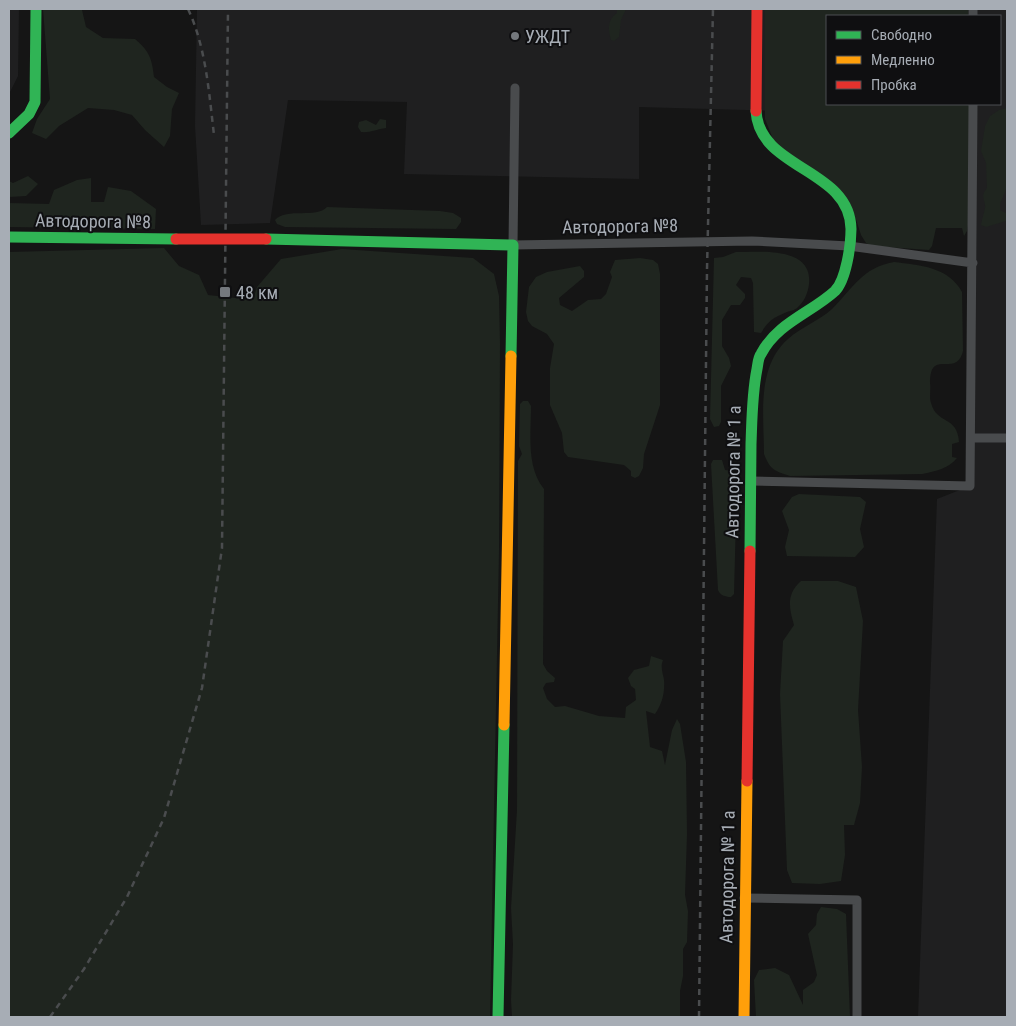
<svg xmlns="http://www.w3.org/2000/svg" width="1016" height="1026" font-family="'Roboto Condensed',sans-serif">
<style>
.built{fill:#1f1f20}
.green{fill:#1f251f}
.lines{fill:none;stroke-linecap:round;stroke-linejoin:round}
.street{stroke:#494b4d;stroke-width:9}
.fast{stroke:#30b455;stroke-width:11}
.slow{stroke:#ff9f0a;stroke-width:11}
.jam{stroke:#e5322d;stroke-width:11}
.rail{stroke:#4a4c4e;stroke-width:2.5;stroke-dasharray:6 5;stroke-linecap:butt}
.jam-bridge{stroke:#e5322d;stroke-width:11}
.poi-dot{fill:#74787d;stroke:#0f0f11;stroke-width:2}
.labels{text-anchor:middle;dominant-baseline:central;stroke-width:4;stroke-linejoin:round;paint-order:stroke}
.poi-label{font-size:18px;fill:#a7adb5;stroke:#0f0f11;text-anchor:start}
.street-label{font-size:18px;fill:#a7adb5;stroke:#0f0f11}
</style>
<rect width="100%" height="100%" fill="#151515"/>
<!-- built -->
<path class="built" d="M 9,9 L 19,9 L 18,76 L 9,94 Z
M 197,9 L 782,9 L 783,111 L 639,107 L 639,179 L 404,174 L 407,102 L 288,100 L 270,223 L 201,225 L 195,126 Z
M 970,9 L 1007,9 L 1007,1017 L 918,1017 L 937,499 L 970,486 L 970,104 L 1000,104 L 1000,16 L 970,16 Z"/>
<!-- green -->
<path class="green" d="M 43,9 L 83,9 L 82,10 L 86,27 L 103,38 L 135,39 C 149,51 152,58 154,77 L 167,87 L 179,93 L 172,109 L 170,136 L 164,147 L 145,130 L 132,115 L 114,110 L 88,108 L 59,126 L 46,139 L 32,133 L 37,119 L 50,99 Z
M 617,9 L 626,9 L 621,20 L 619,37 L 614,41 L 611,40 C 608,30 607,20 617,13 Z
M 765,9 L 968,9 L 968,16 L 827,16 L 827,104 L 969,104 L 969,219 L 967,231 L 964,236 L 962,228 L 936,228 L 932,246 L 929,250 L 871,246 L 866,243 L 861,235 L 854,213 L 775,144 L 765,119 Z
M 1007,108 L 1007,187 L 1000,204 L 1000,210 L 1006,213 L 1006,221 L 986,227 L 981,225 C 982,219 984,213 985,208 C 986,199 979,198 987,188 L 986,163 L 981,151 L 985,126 L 990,116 L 999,110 Z
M 380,119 L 386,120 L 386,128 C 377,129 370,133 361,132 L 358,127 L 359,122 L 366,120 L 376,125 Z
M 28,176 L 38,184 L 26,196 L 9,197 L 9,181 L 13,183 Z
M 91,178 L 91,202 L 104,202 L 108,187 L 131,191 L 156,209 L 155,229 L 9,227 L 9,203 L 49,204 L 54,190 L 77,180 Z
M 327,207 L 440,211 L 453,213 L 461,218 L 461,222 L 456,229 L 285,227 L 277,224 L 275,220 C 287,207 316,219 327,207 Z
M 164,248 L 179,266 L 199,275 L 208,295 L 253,300 L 257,287 L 281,259 L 342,249 L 473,258 L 494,274 L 499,296 L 500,344 L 499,551 L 490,1017 L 9,1017 L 9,252 Z
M 736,252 C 760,252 813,246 809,284 C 808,293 804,302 797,308 C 795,310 790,311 787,312 C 773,318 769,320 761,333 L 754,332 L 753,283 L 751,278 L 741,277 L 736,285 L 745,294 L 745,298 L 740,305 L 731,305 L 722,320 L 722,346 L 729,358 L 731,366 L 721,386 L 721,422 L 719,426 L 714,427 L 710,419 L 714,258 L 723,257 Z
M 640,258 L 653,260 L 658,264 L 660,274 L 660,405 L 644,454 L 643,468 L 639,476 L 635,478 L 631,476 L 631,471 L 624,465 L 568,457 L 564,452 L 562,433 L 550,405 L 550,368 L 554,344 L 547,334 L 532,326 L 528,321 L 526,312 L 529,287 L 536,277 L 547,272 L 580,266 L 584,271 L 584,277 L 559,298 L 560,305 L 572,311 L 588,300 L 601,299 L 606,294 L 612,277 L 610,272 L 615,260 Z
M 894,262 C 919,265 949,267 962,292 L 963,351 C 956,379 930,347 930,383 C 931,389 929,397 931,403 C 937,425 957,415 959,442 L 952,444 L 952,457 L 957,458 C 948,469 936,471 922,474 L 790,476 C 775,471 770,470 764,454 C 764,416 756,367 788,339 C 801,327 819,321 832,309 C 852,289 863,267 894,262 Z
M 523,401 L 528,401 L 531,406 C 531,433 526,467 544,489 L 543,664 L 547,671 L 555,678 L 554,682 L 546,683 L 543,688 L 547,699 L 555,707 L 565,706 L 599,716 L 625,718 L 626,707 L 636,700 L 635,689 L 631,686 L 628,678 L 634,670 L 649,666 L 651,656 L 663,660 C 660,667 663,673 664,680 C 665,693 662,704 655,714 L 646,711 L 650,747 L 662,751 L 665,765 L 672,730 L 677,719 L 680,724 L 686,762 L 687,834 L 685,895 L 688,911 L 687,942 L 683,949 L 683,976 L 680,991 L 680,1017 L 512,1017 L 511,1000 L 513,944 L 511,908 L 517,810 L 518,461 L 522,454 L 519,446 L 520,404 Z
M 713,460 L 722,460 L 725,470 L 734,471 L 737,479 L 734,594 L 731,597 C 725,597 720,595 718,590 L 711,464 Z
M 799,494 L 860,497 L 866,502 L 860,529 L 864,547 L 855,557 L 787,556 L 785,547 L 789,530 L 782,511 L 792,497 Z
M 801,581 L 838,581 L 856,587 L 863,621 L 858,710 L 862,767 L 860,803 L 854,825 L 844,825 L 845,855 L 841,881 L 820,884 L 792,883 L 787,870 L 780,694 L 783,641 L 794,625 C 789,608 786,594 801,581 Z
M 821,907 L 837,909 L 846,914 L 850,1017 L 756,1017 L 754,980 L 759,970 L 775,968 L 789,975 L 803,1005 L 803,990 L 814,982 L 817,975 L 808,934 L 816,925 L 817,914 Z"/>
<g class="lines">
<!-- street -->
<path class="street" d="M 973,9 L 973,16
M 515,88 L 513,245 L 752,241 L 849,246 L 973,263
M 971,438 L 1007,438
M 750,481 L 970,486 L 973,104
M 744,898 L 857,900 L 857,1017"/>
<!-- fast -->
<path class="fast" d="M 9,133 L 29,114 L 35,102 L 36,9
M 9,237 L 176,239
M 266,239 L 513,245 L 511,356
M 750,551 C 750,515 751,480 751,444 C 752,418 752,394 757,369 C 758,364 758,358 761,354 C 777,323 811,313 835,291 C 846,280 851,245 851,229 C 850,168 759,170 756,111
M 498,1017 L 504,725"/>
<!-- slow -->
<path class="slow" d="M 504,725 L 511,356
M 744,1017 L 747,781"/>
<!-- jam -->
<path class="jam" d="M 756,111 L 757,9
M 747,781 L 750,551"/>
<!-- rail -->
<path class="rail" d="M 188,9 C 206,47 209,93 214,135
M 50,1017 L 84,969 L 127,897 L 164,818 L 202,688 L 222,548 L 228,9
M 699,1017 L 707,269 L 713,9"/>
<!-- jam-bridge -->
<path class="jam-bridge" d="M 176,239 L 266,239"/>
</g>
<!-- markers -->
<g class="poi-dot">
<circle cx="515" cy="36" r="5"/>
<rect x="219" y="286" width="12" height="12" rx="2.5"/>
</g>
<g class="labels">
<!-- poi labels -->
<g class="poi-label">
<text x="525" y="36">УЖДТ</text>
<text x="236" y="292">48 км</text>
</g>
<!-- street labels -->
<g class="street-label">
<text transform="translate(93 221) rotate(1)">Автодорога №8</text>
<text transform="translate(620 226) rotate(-1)">Автодорога №8</text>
<text transform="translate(733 472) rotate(-89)">Автодорога № 1 а</text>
<text transform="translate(727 877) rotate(-89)">Автодорога № 1 а</text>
</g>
</g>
<!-- border -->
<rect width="1016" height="1026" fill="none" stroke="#a7adb5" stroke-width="20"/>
<!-- legend -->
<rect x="826" y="15" width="175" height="90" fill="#0f0f11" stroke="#4c4e53"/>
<rect x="836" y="31" width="25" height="8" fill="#30b455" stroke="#4c4e53"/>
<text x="871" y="40" font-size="15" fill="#a7adb5">Свободно</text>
<rect x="836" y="56" width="25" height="8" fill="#ff9f0a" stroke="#4c4e53"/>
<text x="871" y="65" font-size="15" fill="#a7adb5">Медленно</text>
<rect x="836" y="81" width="25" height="8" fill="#e5322d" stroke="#4c4e53"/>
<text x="871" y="90" font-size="15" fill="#a7adb5">Пробка</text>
</svg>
